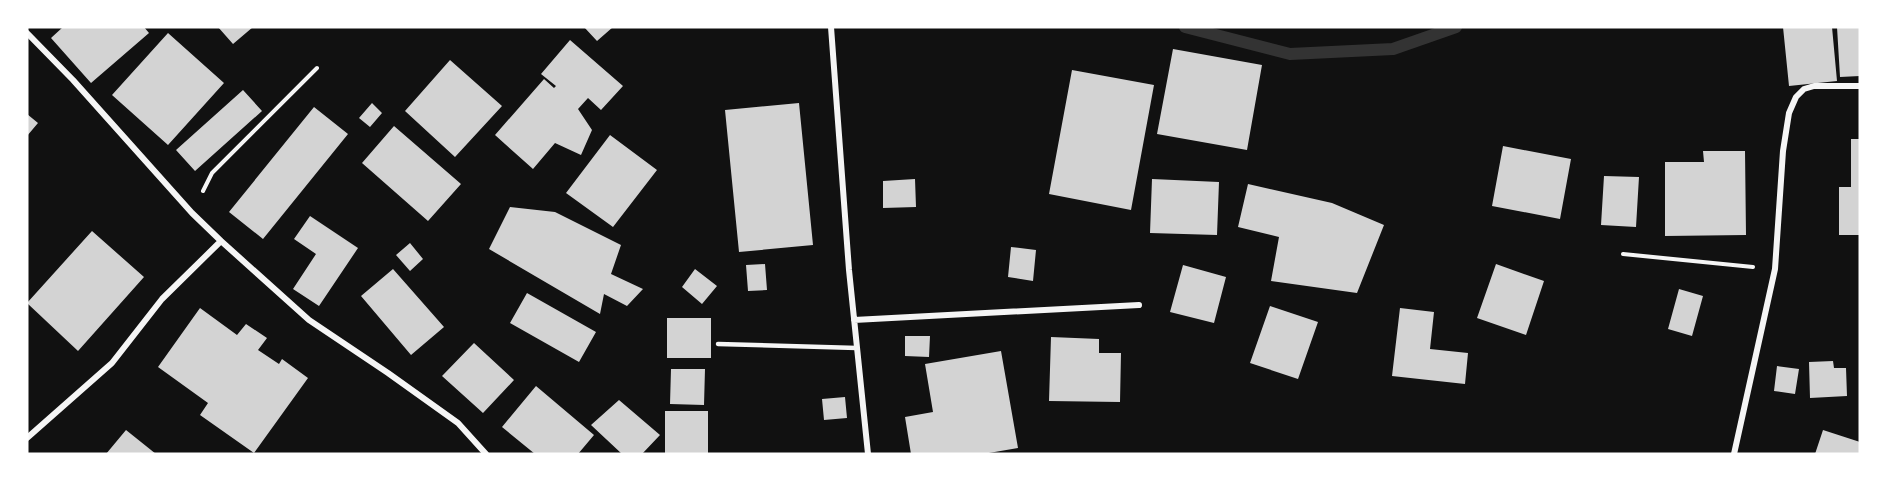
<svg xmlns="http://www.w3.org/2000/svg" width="1887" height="481" font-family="'PT Sans',sans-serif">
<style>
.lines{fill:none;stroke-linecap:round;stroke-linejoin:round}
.stream{stroke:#333;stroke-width:12}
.building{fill:#d3d3d3}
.path{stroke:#f5f5f5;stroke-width:4}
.service{stroke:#f5f5f5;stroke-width:4.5}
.minor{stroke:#f5f5f5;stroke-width:6}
</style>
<rect width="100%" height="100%" fill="#111"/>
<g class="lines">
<!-- stream -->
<path class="stream" d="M 1185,27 L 1290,54 L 1393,49 L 1456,27"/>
</g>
<!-- building -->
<path class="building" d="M 63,27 L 144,27 L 149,33 L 91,83 L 51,38 Z
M 218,27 L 253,27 L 233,44 Z
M 584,27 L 613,27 L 597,41 Z
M 1783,27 L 1832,27 L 1837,81 L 1789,86 Z
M 1837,27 L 1860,27 L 1860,76 L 1840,77 Z
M 168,33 L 224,83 L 168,145 L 112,95 Z
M 570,40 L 623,86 L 601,110 L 588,98 L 578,109 L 592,130 L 581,155 L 555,143 L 533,169 L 495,135 L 544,79 L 554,88 L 556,86 L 541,74 Z
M 1173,49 L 1262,65 L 1247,150 L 1157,134 Z
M 450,60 L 502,106 L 455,157 L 405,111 Z
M 1072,70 L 1154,85 L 1131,210 L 1049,194 Z
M 243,90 L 262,111 L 195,171 L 176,150 Z
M 372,103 L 382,113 L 370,127 L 359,118 Z
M 799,103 L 813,245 L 739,252 L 725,110 Z
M 314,107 L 348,134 L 263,239 L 229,212 Z
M 27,114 L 38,123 L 27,136 Z
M 394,126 L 461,184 L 428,221 L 362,163 Z
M 610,135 L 657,170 L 613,227 L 566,193 Z
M 1851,139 L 1860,139 L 1860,235 L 1839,235 L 1839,187 L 1851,187 Z
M 1503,146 L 1571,159 L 1560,219 L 1492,206 Z
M 1703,151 L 1745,151 L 1746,235 L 1665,236 L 1665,162 L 1704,162 Z
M 1604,176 L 1639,177 L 1636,227 L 1601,225 Z
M 915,179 L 916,207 L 883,208 L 883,181 Z
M 1152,179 L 1219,182 L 1217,235 L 1150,233 Z
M 1248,184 L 1332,203 L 1384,225 L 1357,293 L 1271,281 L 1279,237 L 1238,227 Z
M 510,207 L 555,212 L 621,245 L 611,274 L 643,289 L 627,306 L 604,294 L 600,314 L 489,249 Z
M 310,216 L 358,248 L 319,306 L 293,289 L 316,254 L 294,239 Z
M 92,231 L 144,277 L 78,351 L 27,303 Z
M 410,243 L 423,259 L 410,271 L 396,255 Z
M 1011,247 L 1036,250 L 1033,281 L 1008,277 Z
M 765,264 L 767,290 L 748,291 L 746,265 Z
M 1496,264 L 1544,281 L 1526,335 L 1477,318 Z
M 1183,265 L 1226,277 L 1214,323 L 1170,312 Z
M 393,269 L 444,327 L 411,355 L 361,296 Z
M 695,269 L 717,286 L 702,304 L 682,287 Z
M 1679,289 L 1703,296 L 1692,336 L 1668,329 Z
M 527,293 L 596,332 L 579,362 L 510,323 Z
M 1270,306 L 1318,322 L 1298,379 L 1250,363 Z
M 200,308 L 237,335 L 246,324 L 267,338 L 258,350 L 279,364 L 282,359 L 308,378 L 254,453 L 200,415 L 208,403 L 158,367 Z
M 1400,308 L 1434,312 L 1430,349 L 1468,353 L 1465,384 L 1392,376 Z
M 667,318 L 711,318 L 711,358 L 667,358 Z
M 905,336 L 930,336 L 929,357 L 905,356 Z
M 1051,337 L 1099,339 L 1099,353 L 1121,353 L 1120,402 L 1049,401 Z
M 474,343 L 514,380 L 483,413 L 442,376 Z
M 1001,351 L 1018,448 L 983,454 L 911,454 L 905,417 L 933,412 L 925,364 Z
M 1833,361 L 1834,368 L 1846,368 L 1847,396 L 1810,398 L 1809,362 Z
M 1777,366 L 1799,369 L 1795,394 L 1774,391 Z
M 671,369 L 705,369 L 704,405 L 670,404 Z
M 536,386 L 594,435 L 578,454 L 535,454 L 502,427 Z
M 845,397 L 847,418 L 824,420 L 822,399 Z
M 619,400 L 660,435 L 642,454 L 622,454 L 591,425 Z
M 665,411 L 708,411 L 708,454 L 665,454 Z
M 126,430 L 156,454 L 106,454 Z
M 1823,430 L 1860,442 L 1860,454 L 1815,454 Z"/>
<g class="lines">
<!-- path -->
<path class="path" d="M 203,191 L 212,173 L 317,68
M 1623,254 L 1753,267"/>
<!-- service -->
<path class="service" d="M 718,344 L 857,348"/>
<!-- minor -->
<path class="minor" d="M 831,27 L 849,270 L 868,454
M 27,33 L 73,80 L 192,213 L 221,241 L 309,320 L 388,373 L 458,423 L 486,454
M 854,320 L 1139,305
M 27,438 L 112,363 L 162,299 L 221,241
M 1734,454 L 1775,269 L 1783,151 L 1789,113 L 1796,97 L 1804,89 L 1814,86 L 1860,86"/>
</g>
<!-- border -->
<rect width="1887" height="481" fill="none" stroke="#ffffff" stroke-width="57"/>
</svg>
